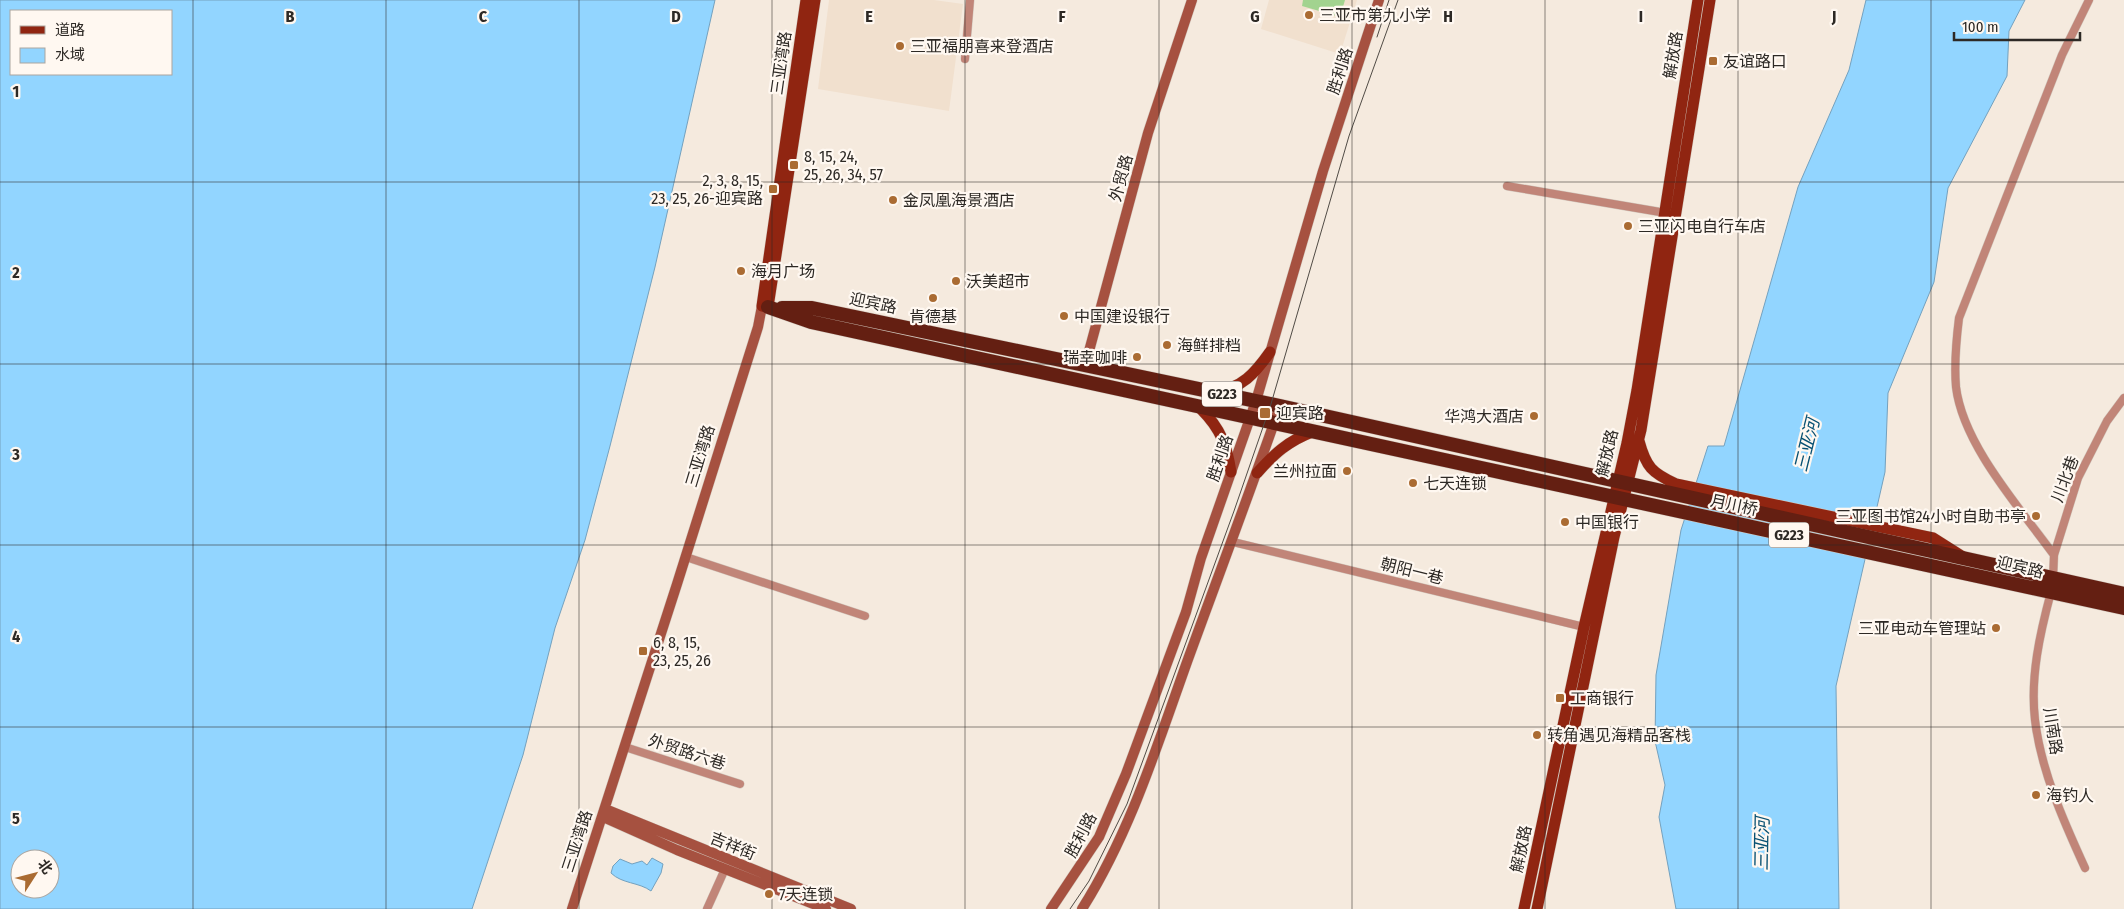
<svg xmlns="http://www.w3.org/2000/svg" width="2124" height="909" font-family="'Fira Sans Condensed','Noto Sans SC',sans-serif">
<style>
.built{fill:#f1e0ce}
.green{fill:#a2d38f}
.water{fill:#92d5ff;stroke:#74a1be;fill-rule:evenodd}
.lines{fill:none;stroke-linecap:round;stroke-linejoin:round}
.street-casing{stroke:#d1c7bd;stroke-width:9}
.secondary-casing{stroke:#d1c7bd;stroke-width:11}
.primary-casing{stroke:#d1c7bd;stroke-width:12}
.highway-casing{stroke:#d1c7bd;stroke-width:15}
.street{stroke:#c18578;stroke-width:8}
.secondary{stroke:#a65140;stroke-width:10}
.primary{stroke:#902511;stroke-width:11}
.highway{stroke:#641f12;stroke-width:14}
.tram{stroke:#504b45;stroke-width:1}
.grid{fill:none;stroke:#2d2925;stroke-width:1;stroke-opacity:0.55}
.poi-dot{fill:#aa6b32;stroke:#fff8f1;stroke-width:2}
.labels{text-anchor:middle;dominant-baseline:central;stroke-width:4.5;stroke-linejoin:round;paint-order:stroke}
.shield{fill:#fff8f1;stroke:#6c6762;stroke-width:1}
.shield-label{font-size:15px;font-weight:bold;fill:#2d2925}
.poi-label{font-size:16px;fill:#2d2925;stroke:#fff8f1;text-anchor:start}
.street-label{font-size:16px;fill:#2d2925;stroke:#fff8f1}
.water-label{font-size:18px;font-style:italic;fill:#085173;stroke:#fff8f1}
.grid-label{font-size:16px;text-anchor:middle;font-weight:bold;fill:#2d2925;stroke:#fff8f1;stroke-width:4.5;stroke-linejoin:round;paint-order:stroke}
</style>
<rect width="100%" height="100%" fill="#f5eade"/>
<!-- built -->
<path class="built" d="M 829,0 L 934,0 L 963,4 L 949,111 L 818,89 Z
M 1269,0 L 1357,0 L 1340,54 L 1261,29 Z"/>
<!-- green -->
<path class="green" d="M 1303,0 L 1345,0 L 1340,17 L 1302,6 Z"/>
<!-- water -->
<path class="water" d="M 0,0 L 715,0 L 655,267 L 610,446 L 585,540 L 555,628 L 523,755 L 472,909 L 0,909 ZM 11,11 L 171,11 L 171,74 L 11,74 ZM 20,859 L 50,859 L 50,889 L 20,889 Z
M 1866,0 L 2025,0 L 2009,31 L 2007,76 L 1948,188 L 1934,282 L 1888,393 L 1885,472 L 1836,686 L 1839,909 L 1676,909 L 1659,817 L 1665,785 L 1655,741 L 1656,675 L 1681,530 L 1708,446 L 1724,446 L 1798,187 L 1849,70 Z
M 652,858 L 663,864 L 661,873 L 651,891 C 639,882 622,884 611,873 L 613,866 L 620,859 L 632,864 L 642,861 L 647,865 Z"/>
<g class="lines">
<defs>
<path id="street" d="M 965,59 L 970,0
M 1507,186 L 1666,213
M 1233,542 L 1584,627
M 2054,555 C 2020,508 1963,445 1956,387 C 1954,364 1956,342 1959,318 L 2062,55 L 2089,0
M 686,557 L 865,616
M 2053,579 L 2054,555 L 2078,478 L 2107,421 L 2124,398
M 2051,592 C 2040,633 2030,677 2035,720 C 2041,771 2064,822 2085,868
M 625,747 L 740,784
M 707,909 L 725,869"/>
<path id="secondary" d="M 1085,366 L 1148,133 L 1192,0
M 605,809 L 851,909
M 603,817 L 677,850 L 826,909
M 572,909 L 677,584 L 758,327 L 762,306
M 1051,909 L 1099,837 L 1126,774 L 1186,612 L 1201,558 L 1256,401 L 1323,171 L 1379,0
M 1082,909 C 1130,833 1157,746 1187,662 C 1218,577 1250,492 1280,406"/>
<path id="primary" d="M 806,0 L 762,306 L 768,307 L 815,0
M 1215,391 C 1241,390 1256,372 1270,352
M 1201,409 C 1221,429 1227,446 1231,472
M 1639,441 C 1646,467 1652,473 1676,484 L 1933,538 L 1963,557
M 1257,473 C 1274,454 1288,441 1312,432
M 1524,909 L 1584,627 L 1627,443 L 1637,390 L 1698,0
M 1537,909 L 1614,537 L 1641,430 L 1710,0"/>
<path id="highway" d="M 768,307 L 811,322 C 1248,420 1687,510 2124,608
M 782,308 L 812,308 L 1280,406 L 2124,594"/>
</defs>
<!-- street casing -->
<use href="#street" class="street-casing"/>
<!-- secondary casing -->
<use href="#secondary" class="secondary-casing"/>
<!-- primary casing -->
<use href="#primary" class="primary-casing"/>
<!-- highway casing -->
<use href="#highway" class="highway-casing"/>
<!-- street -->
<use href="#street" class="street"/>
<!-- secondary -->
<use href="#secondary" class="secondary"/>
<!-- primary -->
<use href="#primary" class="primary"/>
<!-- highway -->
<use href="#highway" class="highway"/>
<!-- tram -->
<path class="tram" d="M 1377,37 L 1389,0
M 1070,909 L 1089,881 L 1127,804 L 1234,511 L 1271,404 L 1349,136 L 1398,0"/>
</g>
<!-- grid -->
<path class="grid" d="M 193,0 L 193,909M 386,0 L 386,909M 579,0 L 579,909M 772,0 L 772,909M 965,0 L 965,909M 1159,0 L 1159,909M 1352,0 L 1352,909M 1545,0 L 1545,909M 1738,0 L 1738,909M 1931,0 L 1931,909M 0,182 L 2124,182M 0,364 L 2124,364M 0,545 L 2124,545M 0,727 L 2124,727"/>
<!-- markers -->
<g class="poi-dot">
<circle cx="1309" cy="15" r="5"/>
<circle cx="900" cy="46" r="5"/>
<rect x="1708" y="56" width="10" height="10" rx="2.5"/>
<rect x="789" y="160" width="10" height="10" rx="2.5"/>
<rect x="768" y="184" width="10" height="10" rx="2.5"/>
<circle cx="893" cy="200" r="5"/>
<circle cx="1628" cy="226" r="5"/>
<circle cx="741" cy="271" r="5"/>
<circle cx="956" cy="281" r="5"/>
<circle cx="933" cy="298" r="5"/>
<circle cx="1064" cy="316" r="5"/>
<circle cx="1167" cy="345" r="5"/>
<circle cx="1137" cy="357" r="5"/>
<rect x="1259" y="407" width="12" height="12" rx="2.5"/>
<circle cx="1534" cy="416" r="5"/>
<circle cx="1347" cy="471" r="5"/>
<circle cx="1413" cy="483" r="5"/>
<circle cx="2036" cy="516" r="5"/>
<circle cx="1565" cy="522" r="5"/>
<circle cx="1996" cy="628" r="5"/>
<rect x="638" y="646" width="10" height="10" rx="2.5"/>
<rect x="1555" y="693" width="10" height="10" rx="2.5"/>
<circle cx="1537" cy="735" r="5"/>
<circle cx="2036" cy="795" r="5"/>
<circle cx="769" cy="894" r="5"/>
</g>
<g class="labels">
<!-- shield labels -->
<g class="shield">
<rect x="1202" y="381.5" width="40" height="25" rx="4"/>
<rect x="1769" y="522.5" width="40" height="25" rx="4"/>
</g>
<g class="shield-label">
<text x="1222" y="394">G223</text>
<text x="1789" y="535">G223</text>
</g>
<!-- poi labels -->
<g class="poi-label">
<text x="1319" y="15">三亚市第九小学</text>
<text x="910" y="46">三亚福朋喜来登酒店</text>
<text x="1723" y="61">友谊路口</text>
<text x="804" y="156">8, 15, 24,<tspan x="804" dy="18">25, 26, 34, 57</tspan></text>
<text x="763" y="180" text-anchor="end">2, 3, 8, 15,<tspan x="763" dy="18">23, 25, 26-迎宾路</tspan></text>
<text x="903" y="200">金凤凰海景酒店</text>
<text x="1638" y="226">三亚闪电自行车店</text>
<text x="751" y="271">海月广场</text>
<text x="966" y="281">沃美超市</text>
<text x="933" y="316" text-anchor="middle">肯德基</text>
<text x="1074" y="316">中国建设银行</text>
<text x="1177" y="345">海鲜排档</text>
<text x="1127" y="357" text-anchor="end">瑞幸咖啡</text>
<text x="1276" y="413">迎宾路</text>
<text x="1524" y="416" text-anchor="end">华鸿大酒店</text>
<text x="1337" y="471" text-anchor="end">兰州拉面</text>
<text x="1423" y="483">七天连锁</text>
<text x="2026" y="516" text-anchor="end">三亚图书馆24小时自助书亭</text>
<text x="1575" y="522">中国银行</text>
<text x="1986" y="628" text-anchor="end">三亚电动车管理站</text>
<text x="653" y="642">6, 8, 15,<tspan x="653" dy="18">23, 25, 26</tspan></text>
<text x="1570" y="698">工商银行</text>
<text x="1547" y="735">转角遇见海精品客栈</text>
<text x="2046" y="795">海钓人</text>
<text x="779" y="894">7天连锁</text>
</g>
<!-- street labels -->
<g class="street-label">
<text transform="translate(1673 55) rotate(-81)">解放路</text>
<text transform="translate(781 63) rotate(-82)">三亚湾路</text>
<text transform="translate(1340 71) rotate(-72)">胜利路</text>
<text transform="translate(1121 178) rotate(-75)">外贸路</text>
<text transform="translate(873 303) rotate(12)">迎宾路</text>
<text transform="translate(1607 453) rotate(-77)">解放路</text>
<text transform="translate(700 456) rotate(-73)">三亚湾路</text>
<text transform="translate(1220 458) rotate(-71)">胜利路</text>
<text transform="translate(2065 479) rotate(-69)">川北巷</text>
<text transform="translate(1734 505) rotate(12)">月川桥</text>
<text transform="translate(2020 567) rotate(13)">迎宾路</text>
<text transform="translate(1412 571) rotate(14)">朝阳一巷</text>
<text transform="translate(2053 731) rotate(81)">川南路</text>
<text transform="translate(687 752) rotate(18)">外贸路六巷</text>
<text transform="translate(1081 835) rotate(-62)">胜利路</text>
<text transform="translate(577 841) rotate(-72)">三亚湾路</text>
<text transform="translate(733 846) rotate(22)">吉祥街</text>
<text transform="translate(1521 849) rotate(-78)">解放路</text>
</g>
<!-- water labels -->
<g class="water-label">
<text transform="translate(1807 445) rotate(-76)">三亚河</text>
<text transform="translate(1762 844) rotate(-89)">三亚河</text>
</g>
</g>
<g class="grid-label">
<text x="290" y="22">B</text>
<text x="483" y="22">C</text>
<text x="676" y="22">D</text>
<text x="869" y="22">E</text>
<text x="1062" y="22">F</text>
<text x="1255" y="22">G</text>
<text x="1448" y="22">H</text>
<text x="1641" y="22">I</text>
<text x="1834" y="22">J</text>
<text x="16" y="97">1</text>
<text x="16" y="278">2</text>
<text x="16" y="460">3</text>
<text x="16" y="642">4</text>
<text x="16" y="824">5</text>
</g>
<!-- legend -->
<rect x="10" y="10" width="162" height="65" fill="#fff8f1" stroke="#aba59f"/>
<rect x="20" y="26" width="25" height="8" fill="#902511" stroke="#aba59f"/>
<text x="55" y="35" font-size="15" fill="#2d2925">道路</text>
<rect x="20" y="48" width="25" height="15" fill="#92d5ff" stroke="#aba59f"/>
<text x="55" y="60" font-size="15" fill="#2d2925">水域</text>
<!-- north arrow -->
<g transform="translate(35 874) rotate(54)"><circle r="24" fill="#fff8f1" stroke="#aba59f"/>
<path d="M0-4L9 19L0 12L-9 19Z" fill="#aa6b32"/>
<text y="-8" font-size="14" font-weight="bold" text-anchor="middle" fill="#2d2925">北</text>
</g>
<!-- scale -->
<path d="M1954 32v8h126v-8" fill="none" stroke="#2d2925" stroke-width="2.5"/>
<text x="1962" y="32" font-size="15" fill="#2d2925" stroke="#fff8f1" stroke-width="4" paint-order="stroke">100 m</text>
</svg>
